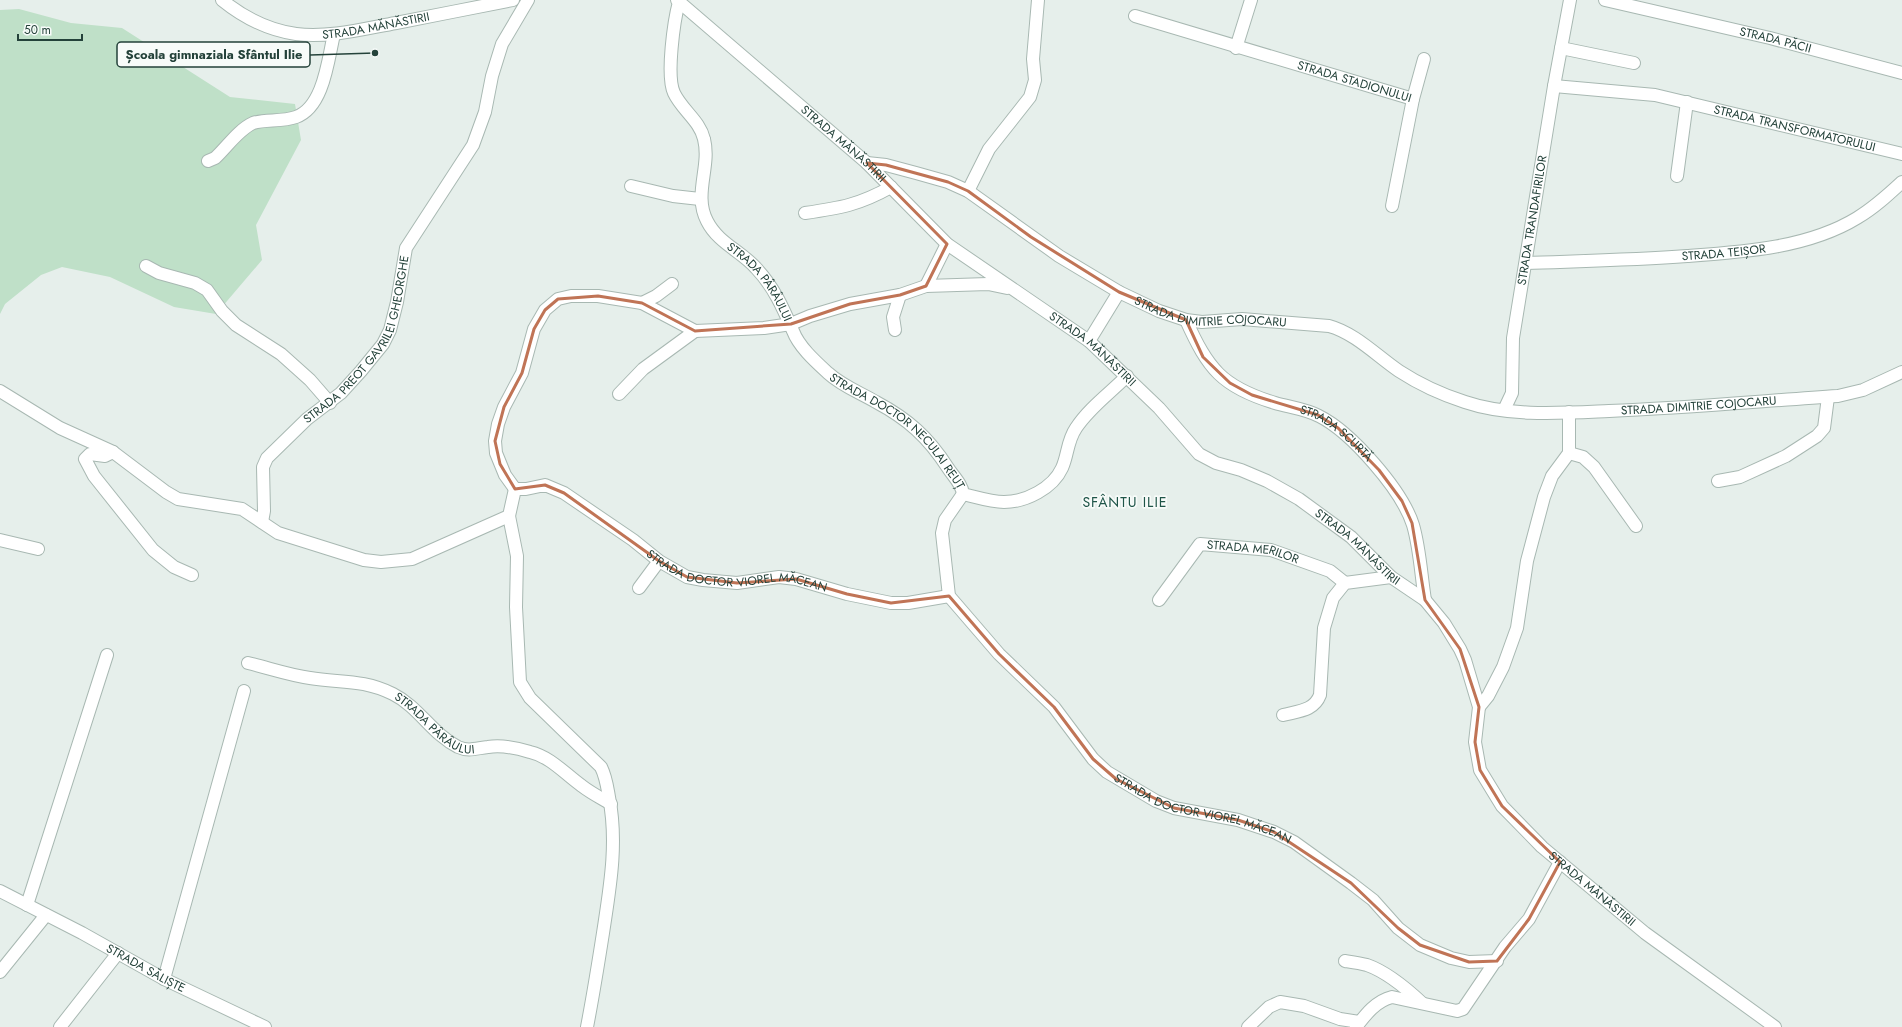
<svg xmlns="http://www.w3.org/2000/svg" width="1902" height="1027" font-family="Jost,sans-serif">
<style>
.green{fill:#bfe0c8}
.lines{fill:none;stroke-linecap:round;stroke-linejoin:round}
.minor-casing{stroke:#a8b8b2;stroke-width:14}
.minor{stroke:#fff;stroke-width:12}
.marked{fill:none;stroke:#c07456;stroke-width:3;stroke-linejoin:round}
.labels{text-anchor:middle;dominant-baseline:central;stroke-width:3.5;stroke-linejoin:round;paint-order:stroke}
.street-label{font-size:12px;fill:#24423a;stroke:#f7fbf9}
.quarter-label{font-size:14px;letter-spacing:1px;fill:#1f5548;stroke:#f7fbf9}
.leader{fill:none;stroke:#24423a;stroke-width:1.5}
.callout-dot{fill:#24423a;stroke:#f7fbf9;stroke-width:1.5}
.callout{fill:#f7fbf9;stroke:#24423a;stroke-width:1.5}
.callout-label{font-size:13px;text-anchor:middle;font-weight:bold;fill:#24423a}
</style>
<rect width="100%" height="100%" fill="#e6efeb"/>
<!-- green -->
<path class="green" d="M 19,9 L 71,23 L 122,28 L 230,97 L 295,104 L 301,140 L 256,225 L 262,260 L 216,314 L 174,307 L 110,277 L 62,267 L 41,275 L 5,304 L 0,314 L 0,10 Z"/>
<g class="lines">
<defs>
<g id="minor">
<path id="s1" d="M 222,0 C 243,17 268,30 296,34 C 329,38 363,29 396,23 C 435,15 474,8 513,0"/>
<path id="s2" d="M 677,0 L 867,163 L 947,244 L 1089,341 L 1159,408 L 1199,454 L 1216,463 L 1241,470 L 1267,481 L 1299,499 L 1351,537 L 1391,577 L 1425,600 L 1444,623 L 1460,649 L 1465,660 L 1479,707 L 1475,742 L 1480,770 L 1502,806 L 1542,847 L 1645,933 L 1775,1027"/>
<path id="s3" d="M 1605,0 L 1770,38 L 1902,73"/>
<path id="s4" d="M 679,2 C 674,20 666,76 674,93 C 682,110 700,121 704,139 C 711,167 693,194 707,221 C 718,243 741,251 756,268 C 774,287 783,308 793,331 C 799,347 816,362 828,373 C 842,386 861,393 876,402 C 908,419 928,437 948,468 C 953,476 962,484 963,494 C 976,497 991,502 1004,502 C 1026,502 1053,488 1062,468 C 1068,455 1067,441 1076,428 C 1089,408 1110,393 1127,376"/>
<path id="s5" d="M 1135,16 L 1413,99"/>
<path d="M 1236,48 L 1251,0"/>
<path d="M 1561,48 L 1634,63"/>
<path id="s6" d="M 1554,86 L 1655,95 L 1902,154"/>
<path d="M 208,161 L 215,158 C 227,147 238,130 253,123 C 265,119 282,122 296,117 C 324,107 328,59 334,34"/>
<path id="s7" d="M 867,163 L 886,165 L 916,173 L 948,182 L 968,191 L 1059,256 L 1119,292 L 1159,311 L 1186,320 L 1202,322 L 1242,319 L 1329,326 C 1355,333 1377,356 1399,371 C 1419,384 1443,395 1465,402 C 1509,417 1563,413 1609,411 C 1685,408 1762,401 1838,396 L 1863,390 L 1902,372"/>
<path d="M 1677,176 L 1687,102"/>
<path d="M 631,186 L 673,196 L 700,199"/>
<path d="M 968,191 L 989,149 L 1030,97 L 1035,80 L 1033,59 L 1038,0"/>
<path d="M 1392,206 L 1413,99 L 1424,59"/>
<path d="M 805,213 C 840,208 859,205 891,187"/>
<path id="s8" d="M 1526,263 C 1580,261 1634,260 1687,256 C 1743,252 1808,248 1857,218 C 1874,208 1888,195 1902,182"/>
<path d="M 146,266 L 159,273 L 195,283 L 207,290 L 222,311 L 236,325 L 281,354 L 310,380 L 330,403"/>
<path d="M 926,286 L 947,244"/>
<path d="M 642,303 L 656,296 L 672,284"/>
<path id="s9" d="M 1186,320 C 1208,369 1222,387 1275,403 C 1289,407 1306,409 1319,416 C 1351,432 1402,490 1413,525 C 1420,549 1421,575 1425,600"/>
<path d="M 895,330 L 893,317 L 900,295"/>
<path d="M 1089,341 L 1119,292"/>
<path d="M 0,391 L 60,428 L 113,452 L 166,492 L 178,499 L 242,509 L 278,533 L 364,560 L 381,562 L 412,559 L 509,516 L 515,489"/>
<path d="M 619,394 L 643,369 L 695,331"/>
<path id="s10" d="M 1504,410 L 1512,393 L 1513,338 L 1554,86 L 1570,0"/>
<path d="M 113,452 L 105,456 L 90,454 L 85,459 L 94,476 L 153,550 L 174,567 L 192,575"/>
<path d="M 1569,453 L 1583,457 L 1594,467 L 1636,526"/>
<path d="M 1569,453 L 1569,412"/>
<path d="M 1718,481 L 1740,477 L 1786,456 L 1817,436 L 1824,428 L 1828,397"/>
<path d="M 515,489 L 505,475 L 496,453 L 495,441 L 498,424 L 504,407 L 522,373 L 534,329 L 545,310 L 558,299 L 571,296 L 598,296 L 642,303 L 695,331 L 764,328 L 791,324 L 810,316 L 850,304 L 900,295 L 926,286 L 988,284 L 1007,288"/>
<path id="s11" d="M 515,489 L 526,489 L 545,485 L 564,493 L 633,540 L 659,561 L 687,577 L 703,580 L 737,583 L 779,577 L 796,579 L 847,594 L 891,603 L 908,603 L 949,596"/>
<path id="s12" d="M 963,494 L 945,520 L 942,533 L 949,596 L 999,654 L 1054,707 L 1093,759 L 1107,772 L 1156,801 L 1174,808 L 1238,820 L 1274,832 L 1294,842 L 1351,883 L 1373,900 L 1398,928 L 1420,945 L 1451,958 L 1469,962 L 1497,961"/>
<path d="M 509,516 L 517,556 L 516,607 L 520,682 L 530,698 L 601,767 C 606,777 607,786 609,797 C 618,843 610,887 603,933 C 598,965 593,996 587,1027"/>
<path id="s13" d="M 262,522 L 264,511 L 263,467 L 267,458 L 307,419 L 341,393 L 361,371 L 383,344 L 390,330 L 397,302 L 406,248 L 473,145 L 485,112 L 492,76 L 502,44 L 528,0"/>
<path d="M 0,540 L 38,549"/>
<path d="M 639,588 L 659,561"/>
<path id="s14" d="M 1159,600 L 1200,544 L 1271,550 L 1330,571 L 1345,583"/>
<path id="s15" d="M 248,663 C 269,668 289,675 310,678 C 340,683 363,679 393,694 C 419,707 432,734 458,747 C 469,752 477,748 488,747 C 501,745 517,748 530,752 C 551,757 565,774 582,786 C 591,793 601,798 611,804"/>
<path d="M 1479,707 L 1488,696 L 1503,667 L 1517,628 L 1527,561 L 1544,497 L 1552,476 L 1569,453"/>
<path d="M 1283,715 C 1298,711 1314,711 1320,695 L 1324,628 L 1333,598 L 1345,583 L 1391,577"/>
<path id="s16" d="M 0,891 L 82,933 L 164,979 L 265,1027"/>
<path d="M 27,905 L 107,655"/>
<path d="M 1345,961 C 1352,962 1360,963 1367,965 C 1387,972 1406,988 1422,1003"/>
<path d="M 0,972 L 46,915"/>
<path d="M 164,979 L 244,691"/>
<path d="M 60,1027 L 118,953"/>
<path d="M 1248,1027 L 1269,1007 L 1280,1002 L 1304,1006 L 1340,1019 L 1359,1022"/>
<path d="M 1356,1027 C 1366,1014 1376,1001 1392,997 L 1457,1011 L 1463,1009 L 1505,947 L 1529,919 L 1560,862"/>
</g>
</defs>
<!-- minor casing -->
<use href="#minor" class="minor-casing"/>
<!-- minor -->
<use href="#minor" class="minor"/>
</g>
<!-- marked area -->
<path class="marked" d="M 867,163 L 886,165 L 948,182 L 968,191 L 1031,237 L 1119,292 L 1186,320 L 1203,357 L 1230,383 L 1252,395 L 1318,415 L 1338,428 L 1379,470 L 1402,501 L 1412,523 L 1425,600 L 1460,649 L 1479,707 L 1475,742 L 1480,770 L 1502,806 L 1560,862 L 1529,919 L 1497,961 L 1469,962 L 1420,945 L 1398,928 L 1351,883 L 1274,832 L 1238,820 L 1174,808 L 1116,779 L 1093,759 L 1054,707 L 999,654 L 949,596 L 891,603 L 847,594 L 796,579 L 737,583 L 687,577 L 659,561 L 564,493 L 545,485 L 515,489 L 500,464 L 495,441 L 504,407 L 522,373 L 534,329 L 545,310 L 558,299 L 598,296 L 642,303 L 695,331 L 791,324 L 850,304 L 900,295 L 926,286 L 947,244 Z"/>
<g class="labels">
<!-- street labels -->
<g class="street-label">
<text stroke="none"><textPath href="#s1" startOffset="163">STRADA MĂNĂSTIRII</textPath></text>
<text stroke="none"><textPath href="#s3" startOffset="175">STRADA PĂCII</textPath></text>
<text stroke="none"><textPath href="#s5" startOffset="229">STRADA STADIONULUI</textPath></text>
<text stroke="none"><textPath href="#s6" startOffset="245">STRADA TRANSFORMATORULUI</textPath></text>
<text stroke="none"><textPath href="#s2" startOffset="220">STRADA MĂNĂSTIRII</textPath></text>
<text stroke="none"><textPath href="#s10" startOffset="193">STRADA TRANDAFIRILOR</textPath></text>
<text stroke="none"><textPath href="#s8" startOffset="198">STRADA TEIȘOR</textPath></text>
<text stroke="none"><textPath href="#s4" startOffset="312">STRADA PÂRÂULUI</textPath></text>
<text stroke="none"><textPath href="#s7" startOffset="383">STRADA DIMITRIE COJOCARU</textPath></text>
<text stroke="none"><textPath href="#s13" startOffset="219">STRADA PREOT GAVRILEI GHEORGHE</textPath></text>
<text stroke="none"><textPath href="#s2" startOffset="544">STRADA MĂNĂSTIRII</textPath></text>
<text stroke="none"><textPath href="#s7" startOffset="895">STRADA DIMITRIE COJOCARU</textPath></text>
<text stroke="none"><textPath href="#s4" startOffset="519">STRADA DOCTOR NECULAI REUȚ</textPath></text>
<text stroke="none"><textPath href="#s9" startOffset="197">STRADA SCURTĂ</textPath></text>
<text stroke="none"><textPath href="#s2" startOffset="880">STRADA MĂNĂSTIRII</textPath></text>
<text stroke="none"><textPath href="#s14" startOffset="123">STRADA MERILOR</textPath></text>
<text stroke="none"><textPath href="#s11" startOffset="248">STRADA DOCTOR VIOREL MĂCEAN</textPath></text>
<text stroke="none"><textPath href="#s15" startOffset="201">STRADA PÂRÂULUI</textPath></text>
<text stroke="none"><textPath href="#s12" startOffset="449">STRADA DOCTOR VIOREL MĂCEAN</textPath></text>
<text stroke="none"><textPath href="#s2" startOffset="1316">STRADA MĂNĂSTIRII</textPath></text>
<text stroke="none"><textPath href="#s16" startOffset="165">STRADA SĂLIȘTE</textPath></text>
</g>
<!-- quarter labels -->
<g class="quarter-label">
<text x="1125" y="502">SFÂNTU ILIE</text>
</g>
</g>
<!-- callouts -->
<path class="leader" d="M375 53L310 55"/>
<circle class="callout-dot" cx="375" cy="53" r="4"/>
<rect class="callout" x="117" y="42" width="193" height="25" rx="4"/>
<g class="callout-label">
<text x="214" y="59">Școala gimnaziala Sfântul Ilie</text>
</g>
<!-- scale -->
<path d="M18 34v6h64v-6" fill="none" stroke="#24423a" stroke-width="2"/>
<text x="24" y="34" font-size="12" fill="#24423a" stroke="#f7fbf9" stroke-width="3" paint-order="stroke">50 m</text>
</svg>
